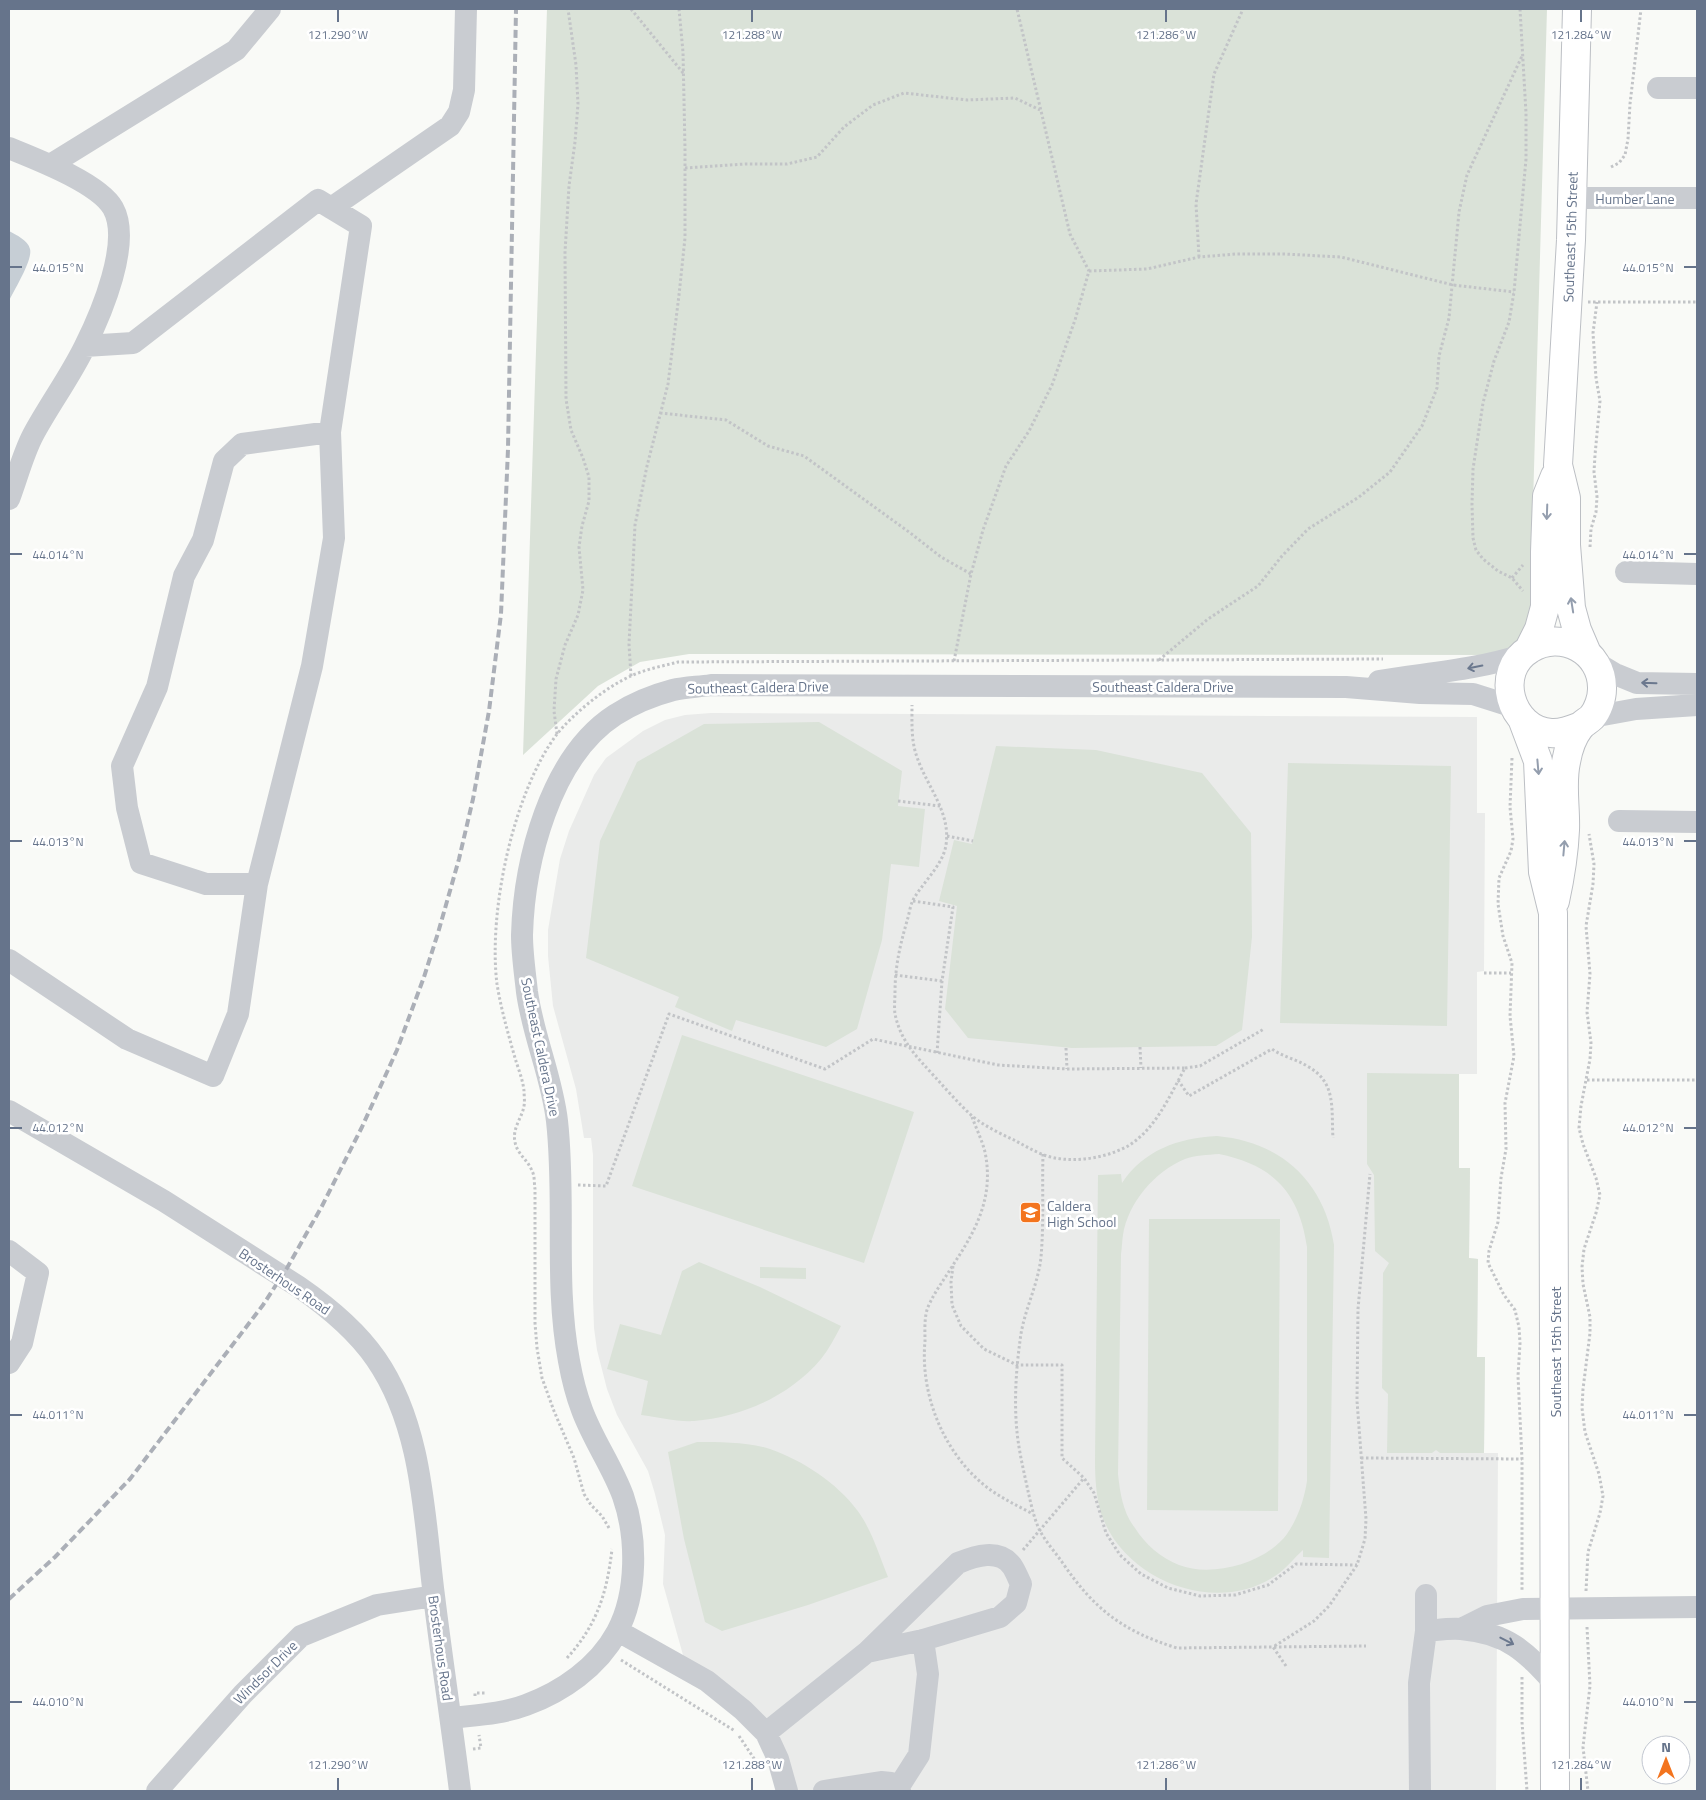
<svg xmlns="http://www.w3.org/2000/svg" width="1706" height="1800" font-family="'Titillium Web',sans-serif">
<style>
.built{fill:#eaebea}
.green{fill:#dae2d8;fill-rule:evenodd}
.water{fill:#c6ced5}
.lines{fill:none;stroke-linecap:round;stroke-linejoin:round}
.major-casing{stroke:#bcbfc4;stroke-width:30}
.path{stroke:#c2c4c7;stroke-width:3;stroke-dasharray:2.5 2.5;stroke-linecap:butt}
.minor{stroke:#c9ccd1;stroke-width:22}
.major{stroke:#fff;stroke-width:28}
.rail{stroke:#abafb7;stroke-width:4;stroke-dasharray:8 4;stroke-linecap:butt}
.oneway{stroke:#949eae}
.oneway2{stroke:#6b788e}
.ticks{fill:none;stroke:#66748b;stroke-width:2}
.labels{text-anchor:middle;dominant-baseline:central;stroke-width:5;stroke-linejoin:round;paint-order:stroke}
.street-label{font-size:14px;fill:#66748b;stroke:#fff}
.poi-label{font-size:14px;fill:#66748b;stroke:#fff;text-anchor:start}
.ticks-label{font-size:12px;text-anchor:middle;fill:#66748b;stroke:#fff;stroke-width:5;stroke-linejoin:round;paint-order:stroke}
</style>
<rect width="100%" height="100%" fill="#f9faf7"/>
<!-- built -->
<path class="built" d="M 711,713 L 1477,717 L 1477,813 L 1485,813 L 1484,971 L 1477,972 L 1477,1074 L 1459,1074 L 1459,1168 L 1470,1168 L 1469,1258 L 1478,1259 L 1477,1357 L 1485,1357 L 1484,1453 L 1498,1453 L 1496,1791 L 796,1791 L 793,1773 L 685,1662 L 663,1584 L 665,1535 L 655,1494 L 648,1471 L 617,1415 L 607,1389 L 597,1350 L 594,1328 L 593,1298 L 593,1155 L 591,1138 L 584,1138 L 576,1089 L 553,1006 L 548,956 L 548,930 L 560,859 L 569,831 L 594,775 L 606,758 L 643,731 L 665,720 L 685,715 Z"/>
<!-- green -->
<path class="green" d="M 547,9 L 1547,9 L 1530,611 L 1526,635 L 1516,655 L 689,654 L 640,662 L 598,686 L 523,755 Z
M 819,722 L 902,771 L 898,806 L 925,809 L 919,867 L 891,864 L 882,940 L 857,1029 L 826,1047 L 736,1020 L 732,1031 L 675,1007 L 679,997 L 586,958 L 600,841 L 637,762 L 704,724 Z
M 996,746 L 1096,750 L 1202,773 L 1251,833 L 1252,937 L 1242,1030 L 1216,1046 L 1072,1048 L 968,1038 L 945,1009 L 957,906 L 939,901 L 954,840 L 972,844 Z
M 1288,763 L 1451,766 L 1447,1026 L 1280,1023 Z
M 682,1035 L 914,1112 L 864,1263 L 632,1186 Z
M 1367,1073 L 1459,1074 L 1459,1168 L 1470,1168 L 1469,1258 L 1478,1259 L 1477,1357 L 1485,1357 L 1484,1453 L 1440,1453 L 1436,1450 L 1432,1453 L 1387,1453 L 1388,1394 L 1382,1388 L 1383,1273 L 1389,1263 L 1375,1251 L 1374,1175 L 1367,1164 Z
M 1217,1136 C 1281,1142 1324,1181 1334,1245 L 1329,1558 L 1303,1557 L 1303,1550 C 1294,1558 1285,1570 1275,1576 C 1215,1616 1123,1580 1101,1513 C 1096,1496 1095,1477 1095,1460 L 1098,1175 L 1121,1174 L 1122,1183 C 1144,1150 1178,1138 1217,1136 ZM 1219,1154 C 1273,1165 1299,1192 1307,1247 L 1307,1481 C 1304,1500 1298,1518 1287,1534 C 1266,1563 1212,1578 1179,1565 C 1161,1558 1145,1544 1135,1528 C 1123,1513 1120,1493 1118,1474 L 1121,1254 C 1122,1248 1122,1241 1123,1235 C 1128,1203 1155,1171 1185,1159 C 1195,1155 1207,1155 1219,1154 Z
M 1149,1219 L 1280,1219 L 1278,1511 L 1147,1510 Z
M 699,1262 L 760,1287 L 841,1326 C 835,1337 829,1349 821,1359 C 790,1396 742,1417 694,1421 C 677,1422 658,1417 641,1415 L 648,1381 L 607,1369 L 620,1324 L 661,1335 L 682,1271 Z
M 760,1267 L 806,1268 L 806,1279 L 760,1278 Z
M 697,1442 C 721,1442 747,1442 770,1449 C 802,1460 837,1483 857,1510 C 872,1530 879,1555 888,1577 L 808,1605 L 722,1631 L 705,1622 L 684,1539 L 668,1452 Z"/>
<!-- water -->
<path class="water" d="M 9,231 C 16,235 28,240 30,249 C 33,260 14,290 9,301 Z"/>
<g class="lines">
<defs>
<path id="major" d="M 1577,9 L 1571,240 L 1558,465 L 1566,498 L 1566,545 L 1571,608 L 1577,630 L 1586,651
M 1529,649 L 1539,629 L 1545,607 L 1545,552 L 1547,496 L 1555,476
M 1523,721 L 1538,761 L 1543,872 L 1553,913 L 1555,1791
M 1555,901 C 1560,878 1564,854 1565,830 C 1566,808 1561,784 1566,762 C 1568,750 1573,736 1580,727 C 1583,723 1588,721 1592,717 C 1598,710 1602,698 1602,689 C 1603,651 1561,629 1530,649 C 1493,671 1510,730 1551,733 C 1562,734 1571,730 1581,726"/>
</defs>
<!-- major casing -->
<use href="#major" class="major-casing"/>
<!-- path -->
<path class="path" d="M 631,9 L 684,74
M 1520,9 L 1526,113 L 1526,159 L 1514,292 L 1509,322 L 1494,361 L 1483,403 L 1473,469 L 1472,504 L 1473,538 L 1476,550 L 1483,559 L 1498,571 L 1512,578 L 1523,591
M 1611,167 L 1619,163 L 1625,155 L 1628,139 L 1630,104 L 1641,9
M 685,168 L 745,164 L 787,164 L 817,157 L 844,127 L 873,105 L 904,93 L 967,100 L 1015,98 L 1040,110
M 1199,257 L 1196,204 L 1214,74 L 1243,9
M 1089,271 L 1147,269 L 1199,257 L 1236,254 L 1284,254 L 1341,257 L 1453,285 L 1514,292
M 1588,302 L 1697,302
M 660,413 L 726,420 L 768,446 L 804,456 L 909,532 L 941,557 L 971,574
M 1590,547 L 1591,529 L 1596,512 L 1597,497 L 1594,472 L 1595,455 L 1600,401 L 1596,378 L 1593,333 L 1597,302
M 1512,578 L 1523,565
M 1159,660 L 1208,619 L 1258,586 L 1282,556 L 1308,529 L 1359,497 L 1390,472 L 1422,426 L 1437,388 L 1439,356 L 1449,318 L 1459,212 L 1467,175 L 1522,56
M 954,661 L 971,574 L 983,530 L 1006,466 L 1029,431 L 1052,385 L 1075,320 L 1089,271 L 1070,234 L 1017,9
M 631,676 L 629,644 L 635,525 L 647,466 L 668,384 L 679,295 L 685,238 L 685,149 L 683,52 L 679,9
M 557,734 L 554,711 L 556,679 L 565,645 L 578,615 L 583,590 L 579,547 L 582,526 L 589,501 L 589,477 L 583,458 L 571,430 L 566,399 L 565,252 L 569,186 L 575,142 L 578,104 L 576,65 L 568,9
M 1512,758 L 1510,807 L 1513,839 L 1511,851 L 1499,878 L 1498,904 L 1503,936 L 1512,963 L 1510,1016 L 1514,1056 L 1505,1103 L 1506,1149 L 1501,1178 L 1498,1222 L 1489,1251 L 1488,1263 L 1504,1295 L 1515,1310 L 1519,1327 L 1520,1343 L 1518,1376 L 1522,1459 L 1522,1591
M 898,801 L 940,806
M 947,836 L 973,841
M 913,901 L 953,907 L 942,981 L 937,1053
M 1484,973 L 1511,973
M 895,975 L 942,981
M 1140,1047 L 1141,1068
M 1066,1048 L 1067,1069
M 1185,1068 L 1200,1066 L 1264,1029
M 1178,1080 L 1189,1096 L 1272,1049 C 1283,1057 1296,1059 1307,1066 C 1337,1082 1331,1109 1333,1138
M 1587,1080 L 1697,1080
M 972,1117 C 976,1128 982,1140 985,1152 C 994,1196 977,1229 953,1265 C 944,1280 935,1291 928,1307 C 924,1317 925,1330 925,1341 C 920,1394 943,1451 984,1485 C 999,1497 1016,1505 1033,1514
M 1043,1154 C 1042,1188 1044,1223 1041,1257 C 1038,1286 1023,1312 1020,1341 C 1016,1370 1014,1402 1017,1432 C 1019,1452 1024,1472 1028,1491 C 1031,1504 1034,1519 1040,1531 C 1046,1542 1055,1552 1062,1562 C 1094,1609 1122,1631 1177,1648 L 1366,1646
M 578,1185 L 606,1186 L 669,1014 L 825,1069 L 873,1039 L 998,1065 L 1067,1069 L 1185,1068 C 1170,1095 1156,1129 1128,1146 C 1104,1159 1069,1164 1044,1155 C 1034,1151 1025,1146 1016,1141 C 1001,1134 984,1126 971,1115 C 958,1103 946,1089 935,1077 C 916,1056 901,1042 895,1014 C 894,1007 895,999 895,992 C 895,967 900,945 907,921 C 909,915 910,906 913,900 C 923,882 943,865 946,845 C 951,812 927,787 917,757 C 911,741 912,723 912,705
M 953,1266 L 951,1282 L 952,1305 L 961,1326 L 984,1349 L 1017,1365 L 1062,1365 L 1062,1458 L 1084,1478 L 1094,1493 L 1106,1533 L 1120,1555 L 1141,1574 L 1168,1588 L 1200,1596 L 1235,1595 L 1268,1585 L 1296,1564 L 1357,1565
M 1361,1458 L 1522,1459
M 609,1528 L 602,1516 L 591,1505 L 584,1494 L 574,1458 L 554,1411 L 542,1378 L 537,1348 L 535,1323 L 535,1189 C 534,1184 535,1176 532,1171 C 528,1160 517,1154 515,1142 C 512,1128 522,1118 524,1106 C 525,1101 524,1095 524,1091 C 523,1080 518,1068 515,1058 C 508,1033 501,1009 497,984 C 488,912 513,793 557,734 C 574,713 606,687 631,676 C 646,669 663,666 678,662 L 1383,659
M 1023,1550 L 1084,1478
M 1586,1591 L 1588,1552 L 1600,1513 L 1603,1496 L 1599,1474 L 1585,1432 L 1582,1408 L 1583,1389 L 1590,1333 L 1590,1317 L 1583,1284 L 1582,1267 L 1584,1249 L 1596,1213 L 1600,1195 L 1596,1178 L 1583,1144 L 1579,1128 L 1581,1106 L 1590,1059 L 1591,1043 L 1587,1012 L 1590,974 L 1586,926 L 1593,884 L 1594,864 L 1589,834
M 1587,1627 L 1590,1686 L 1583,1747 L 1588,1791
M 567,1658 C 597,1625 607,1593 612,1549
M 621,1660 L 735,1731
M 1286,1666 L 1273,1647 L 1314,1621 L 1329,1606 L 1357,1565 L 1365,1539 L 1366,1519 L 1357,1401 L 1358,1309 L 1370,1174
M 1522,1677 L 1522,1722 L 1527,1791
M 475,1696 L 475,1693 L 485,1693
M 739,1736 L 755,1760
M 473,1749 L 481,1748 L 479,1735"/>
<!-- minor -->
<path class="minor" d="M 1658,88 L 1697,88
M 9,148 C 36,159 99,183 113,208 C 132,242 101,314 85,346 C 70,377 49,405 33,435 C 23,454 17,478 9,499
M 50,165 L 236,50 L 270,9
M 1572,198 L 1697,198
M 331,208 L 450,126 L 459,112 L 464,90 L 466,9
M 1626,572 L 1697,574
M 1595,662 L 1615,674 L 1637,683 L 1697,684
M 1379,681 C 1427,673 1476,670 1522,655
M 1592,717 L 1636,709 L 1697,705
M 1619,821 L 1697,822
M 257,884 L 206,884 L 141,863 L 127,808 L 122,766 L 157,687 L 184,576 L 203,540 L 224,461 L 242,444 L 330,432
M 9,960 L 127,1039 L 213,1076 L 238,1014 L 257,884 L 312,666 L 334,538 L 330,432 L 361,226 L 318,200 L 133,343 L 85,346
M 9,1111 L 164,1201 L 299,1287 C 328,1307 356,1330 376,1359 C 423,1427 424,1517 434,1596 C 442,1661 452,1726 460,1791
M 9,1251 L 38,1273 L 22,1343 L 9,1363
M 1461,1629 L 1487,1616 L 1523,1609 L 1697,1607
M 618,1631 L 707,1681 L 743,1710 L 766,1733 L 778,1759 L 787,1791
M 1426,1631 C 1438,1630 1450,1628 1461,1629 C 1508,1633 1526,1652 1555,1684
M 451,1718 C 476,1715 502,1714 526,1705 C 562,1692 598,1667 617,1632 C 638,1593 637,1536 623,1496 C 612,1466 593,1440 582,1410 C 576,1394 572,1378 569,1361 C 554,1282 566,1201 557,1121 C 552,1077 533,1036 527,992 C 525,973 522,954 522,935 C 524,862 550,757 615,715 C 632,704 654,695 673,690 C 685,687 698,687 711,685 L 1346,687 L 1420,693 L 1473,694 L 1514,707
M 766,1733 L 867,1652 L 958,1563 C 975,1556 999,1548 1012,1566 C 1016,1572 1018,1578 1021,1584 L 1016,1603 L 1000,1617 L 923,1640 L 867,1652
M 898,1788 L 919,1755 L 928,1674 L 923,1640
M 157,1791 L 243,1694 L 301,1636 L 377,1605 L 434,1596
M 824,1791 L 881,1782 L 891,1783 L 900,1791
M 1420,1791 L 1419,1683 L 1426,1631 L 1426,1595"/>
<!-- major -->
<use href="#major" class="major"/>
<!-- rail -->
<path class="rail" d="M 9,1599 L 55,1557 L 130,1479 L 263,1305 L 287,1268 L 322,1206 L 362,1127 L 397,1050 L 424,977 L 438,933 L 459,859 L 473,799 L 489,711 L 501,614 L 508,449 L 516,9"/>
</g>
<!-- one-way arrows -->
<defs><path id="oneway-shaft" d="M-6 0H5M1.5-3L5.5 0L1.5 3" fill="none" stroke-width="1.6" stroke-linecap="round" stroke-linejoin="round" transform="scale(1.25)"/></defs>
<g class="oneway">
<use href="#oneway-shaft" transform="translate(1547 512) rotate(92)"/>
<use href="#oneway-shaft" transform="translate(1572 605) rotate(-99)"/>
<use href="#oneway-shaft" transform="translate(1538 767) rotate(85)"/>
<use href="#oneway-shaft" transform="translate(1564 848) rotate(-85)"/>
</g>
<g class="oneway2">
<use href="#oneway-shaft" transform="translate(1475 667) rotate(169)"/>
<use href="#oneway-shaft" transform="translate(1649 683) rotate(-178)"/>
<use href="#oneway-shaft" transform="translate(1507 1641) rotate(27)"/>
</g>
<!-- ticks -->
<path class="ticks" d="M 338,10 L 338,22M 752,10 L 752,22M 1166,10 L 1166,22M 1581,10 L 1581,22M 10,267 L 22,267M 1684,267 L 1696,267M 10,554 L 22,554M 1684,554 L 1696,554M 10,841 L 22,841M 1684,841 L 1696,841M 10,1128 L 22,1128M 1684,1128 L 1696,1128M 10,1415 L 22,1415M 1684,1415 L 1696,1415M 10,1702 L 22,1702M 1684,1702 L 1696,1702M 338,1778 L 338,1790M 752,1778 L 752,1790M 1166,1778 L 1166,1790M 1581,1778 L 1581,1790"/>
<!-- icons -->
<defs>
<symbol id="school-square" viewBox="-11 -11 22 22"><rect x="-9" y="-9" width="18" height="18" rx="4" fill="#f3741e" stroke="#fff"/><path d="M0-5L7-2L0 1L-7-2ZM-4 1L0 2.5L4 1V4Q0 6-4 4Z" fill="#fff"/></symbol>
</defs>
<g fill-rule="evenodd">
<use href="#school-square" x="1018" y="1200" width="25" height="25"/>
</g>
<g class="labels">
<!-- street labels -->
<g class="street-label">
<text x="1635" y="198">Humber Lane</text>
<text transform="translate(1570 237) rotate(-88)">Southeast 15th Street</text>
<text x="1163" y="686">Southeast Caldera Drive</text>
<text transform="translate(758 687) rotate(-1)">Southeast Caldera Drive</text>
<text transform="translate(541 1047) rotate(78)">Southeast Caldera Drive</text>
<text transform="translate(285 1281) rotate(34)">Brosterhous Road</text>
<text transform="translate(1555 1352) rotate(-90)">Southeast 15th Street</text>
<text transform="translate(441 1648) rotate(82)">Brosterhous Road</text>
<text transform="translate(265 1672) rotate(-45)">Windsor Drive</text>
</g>
<!-- poi labels -->
<g class="poi-label">
<text x="1047" y="1205">Caldera<tspan x="1047" dy="16">High School</tspan></text>
</g>
</g>
<g class="ticks-label">
<text x="338" y="39">121.290°W</text>
<text x="752" y="39">121.288°W</text>
<text x="1166" y="39">121.286°W</text>
<text x="1581" y="39">121.284°W</text>
<text x="58" y="272">44.015°N</text>
<text x="1648" y="272">44.015°N</text>
<text x="58" y="559">44.014°N</text>
<text x="1648" y="559">44.014°N</text>
<text x="58" y="846">44.013°N</text>
<text x="1648" y="846">44.013°N</text>
<text x="58" y="1132">44.012°N</text>
<text x="1648" y="1132">44.012°N</text>
<text x="58" y="1419">44.011°N</text>
<text x="1648" y="1419">44.011°N</text>
<text x="58" y="1706">44.010°N</text>
<text x="1648" y="1706">44.010°N</text>
<text x="338" y="1769">121.290°W</text>
<text x="752" y="1769">121.288°W</text>
<text x="1166" y="1769">121.286°W</text>
<text x="1581" y="1769">121.284°W</text>
</g>
<!-- border -->
<rect width="1706" height="1800" fill="none" stroke="#66748b" stroke-width="20"/>
<!-- north arrow -->
<g transform="translate(1666 1760)"><circle r="24" fill="#ffffff" stroke="#c2c7d1"/>
<path d="M0-4L9 19L0 12L-9 19Z" fill="#f3741e"/>
<text y="-8" font-size="14" font-weight="bold" text-anchor="middle" fill="#66748b">N</text>
</g>
</svg>
